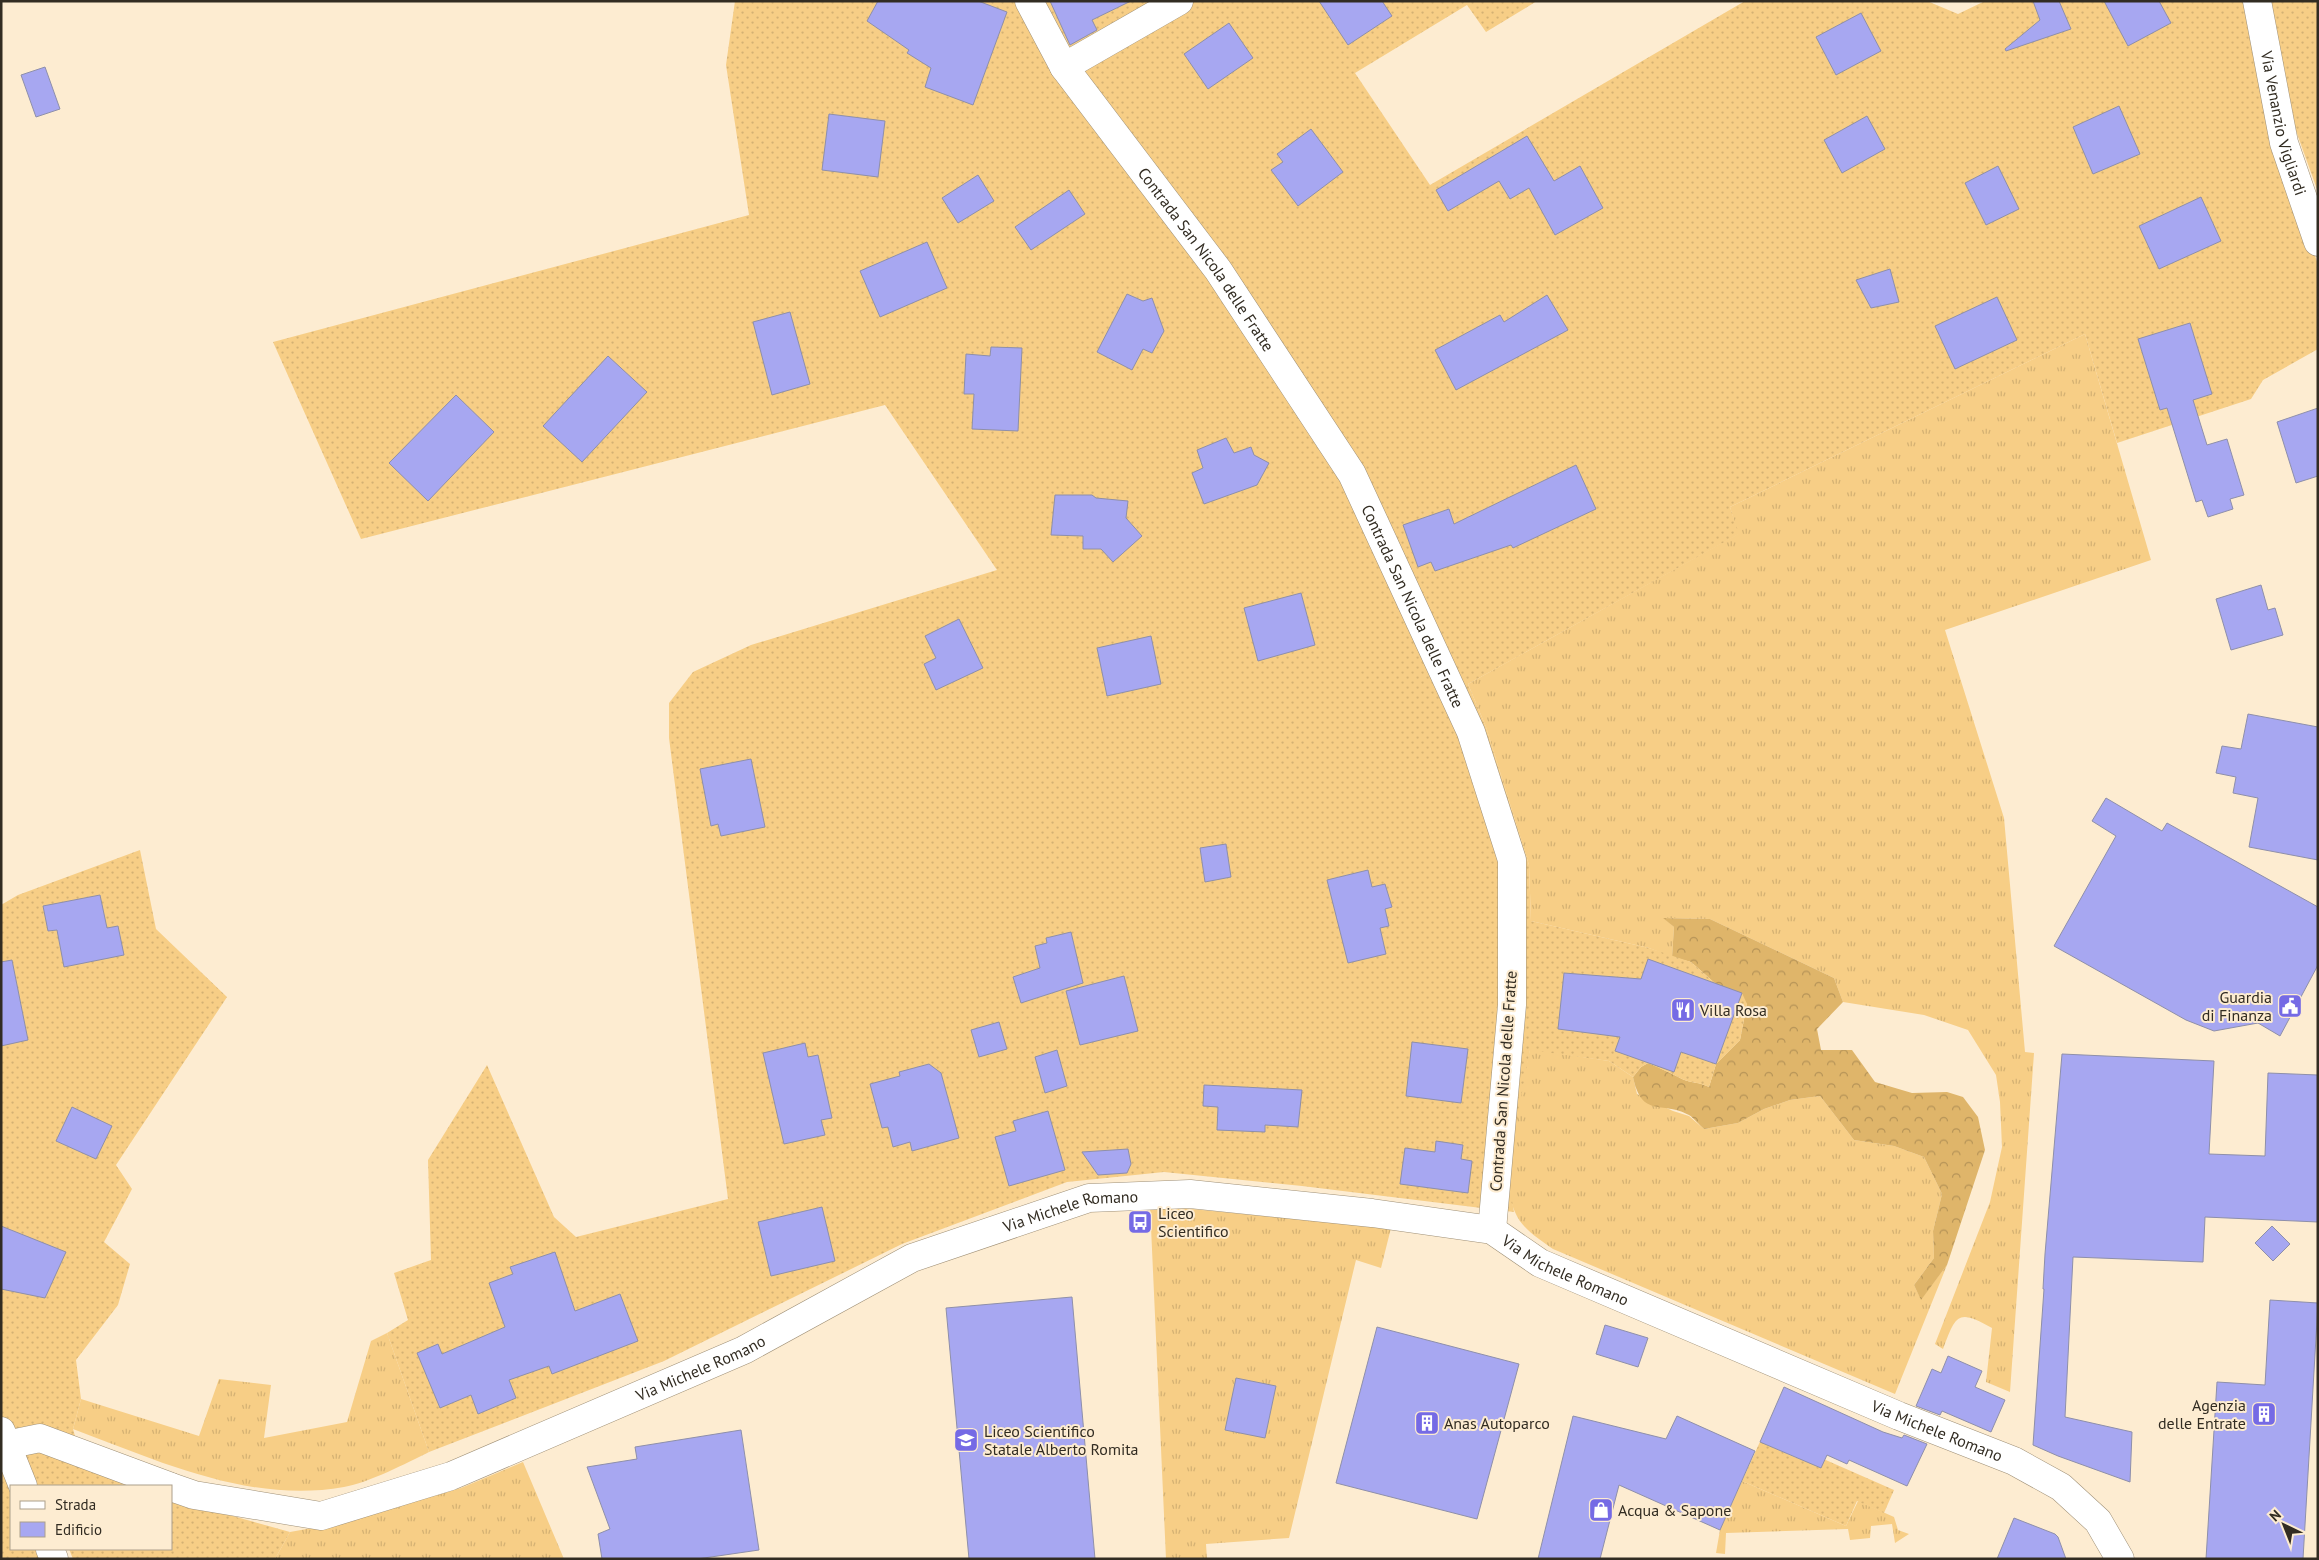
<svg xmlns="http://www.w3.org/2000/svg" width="2319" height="1560" font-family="'PT Sans',sans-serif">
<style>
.grass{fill:url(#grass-tufts)}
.forest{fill:url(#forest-crowns)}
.garden{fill:url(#garden-dots)}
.building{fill:#a7a7f1;stroke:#8e8faa}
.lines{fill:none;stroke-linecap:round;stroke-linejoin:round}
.street-casing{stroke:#9f9077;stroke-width:29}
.street{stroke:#fff;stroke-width:28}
.labels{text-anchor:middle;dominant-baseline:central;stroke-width:4;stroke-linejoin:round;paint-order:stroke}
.street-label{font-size:16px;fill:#322c22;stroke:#fdecd1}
.poi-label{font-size:16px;fill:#322c22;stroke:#fdecd1;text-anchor:start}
</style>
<defs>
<pattern id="grass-tufts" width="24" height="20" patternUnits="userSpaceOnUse" patternTransform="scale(1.25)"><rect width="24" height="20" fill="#f7ce86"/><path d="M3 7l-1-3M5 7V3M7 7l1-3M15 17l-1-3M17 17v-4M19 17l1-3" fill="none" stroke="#d4b173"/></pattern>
<pattern id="forest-crowns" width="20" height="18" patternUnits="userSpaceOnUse" patternTransform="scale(1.25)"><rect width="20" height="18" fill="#dfb56a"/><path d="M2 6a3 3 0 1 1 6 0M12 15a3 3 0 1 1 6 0" fill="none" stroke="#b59357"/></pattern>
<pattern id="garden-dots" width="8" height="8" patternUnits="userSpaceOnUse" patternTransform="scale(1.25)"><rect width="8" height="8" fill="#f7ce86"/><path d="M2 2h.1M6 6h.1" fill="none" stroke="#d4b173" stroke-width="1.8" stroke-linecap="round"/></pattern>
</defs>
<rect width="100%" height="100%" fill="#fdecd1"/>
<!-- grass -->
<path class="grass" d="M 2085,334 L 2151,560 L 1945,630 L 2004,818 L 2025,1052 L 2034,1053 L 2010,1392 L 1986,1382 L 1992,1328 C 1957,1308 1956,1315 1943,1349 L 1935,1344 L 1990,1202 L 2002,1147 L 2000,1102 L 1996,1075 L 1968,1030 L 1924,1015 L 1843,1002 L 1834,978 L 1710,919 L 1664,918 L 1674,927 L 1672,957 L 1649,948 L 1531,921 L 1529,865 L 1486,727 L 1468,684 L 1738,534 L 1730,507 Z
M 1530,1049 L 1609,1061 L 1633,1077 L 1637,1094 L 1673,1111 L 1689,1116 L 1704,1129 L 1738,1123 L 1764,1109 L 1790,1100 L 1820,1096 L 1854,1140 L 1894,1146 L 1924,1157 L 1942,1194 L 1933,1231 L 1934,1258 L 1914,1285 L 1921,1299 L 1947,1265 L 1895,1394 L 1553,1249 C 1539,1239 1522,1229 1515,1212 C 1498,1176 1522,1089 1530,1049 Z
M 1150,1205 L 1391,1228 L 1381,1268 L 1356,1260 L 1289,1538 L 1206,1544 L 1207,1559 L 1166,1559 Z
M 387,1333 L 429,1452 C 407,1463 368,1483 344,1487 C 250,1504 159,1461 73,1429 L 81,1399 L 199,1436 L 219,1379 L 271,1385 L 264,1438 L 347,1422 L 371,1341 Z
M 523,1462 L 564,1559 L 275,1559 L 290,1532 L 345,1522 L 461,1488 Z
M 1742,1481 L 1846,1526 L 1858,1501 L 1894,1517 L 1898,1530 L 1909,1534 L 1895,1543 L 1892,1524 L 1871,1526 L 1870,1538 L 1850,1540 L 1848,1529 L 1726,1533 L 1725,1554 L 1716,1553 L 1720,1530 Z"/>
<!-- forest -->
<path class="forest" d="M 1663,918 L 1710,919 L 1834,978 L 1843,1002 L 1817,1029 L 1821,1050 L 1852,1050 L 1875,1082 L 1912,1093 L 1947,1092 L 1963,1097 L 1978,1117 L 1985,1150 L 1947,1265 L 1921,1300 L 1914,1285 L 1934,1258 L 1933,1231 L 1942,1194 L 1924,1157 L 1894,1146 L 1854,1140 L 1820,1096 L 1790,1100 L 1764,1109 L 1738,1123 L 1704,1129 C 1699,1125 1694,1118 1689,1115 C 1661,1100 1642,1119 1633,1077 L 1641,1067 L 1648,1063 C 1660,1068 1671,1073 1682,1079 C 1690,1083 1700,1082 1709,1087 L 1716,1064 L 1740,1040 L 1747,1004 L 1717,985 L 1691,962 L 1672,957 L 1674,927 Z"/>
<!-- garden -->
<path class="garden" d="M 735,1 L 1537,1 L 1486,32 L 1467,5 L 1355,73 L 1430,185 L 1745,1 L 1927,1 L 1958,14 L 1985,1 L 2250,1 L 2306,233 L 2318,264 L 2318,349 L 2263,380 L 2251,399 L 2117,443 L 2085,334 L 1730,507 L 1739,534 L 1468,684 L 1486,727 L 1529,865 L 1531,921 L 1649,948 L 1691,962 L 1717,985 L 1742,993 L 1747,1004 L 1740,1040 L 1716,1064 L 1709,1087 C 1700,1082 1690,1083 1682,1079 C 1671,1073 1660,1068 1648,1063 L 1641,1067 L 1633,1077 L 1609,1061 L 1530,1050 L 1509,1161 L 1510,1189 L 1514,1212 L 1302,1186 L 1164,1172 L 1067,1182 L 902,1244 L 664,1361 L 429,1452 L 387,1333 L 408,1320 L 394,1273 L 431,1260 L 428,1160 L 487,1065 L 554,1217 L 576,1237 L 728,1199 L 669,738 L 669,703 L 693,672 L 751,645 L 997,570 L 885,405 L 361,539 L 273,342 L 749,215 L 726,65 Z
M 2271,1 L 2318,1 L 2318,192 L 2286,103 Z
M 140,850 L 156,929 L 227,997 L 116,1165 L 132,1189 L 104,1242 L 130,1264 L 118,1305 L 76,1360 L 81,1399 L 73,1429 L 82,1461 L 144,1486 L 11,1486 L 11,1549 L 64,1549 L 41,1559 L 1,1559 L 1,905 L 18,895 Z
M 1764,1433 L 1772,1447 L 1799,1459 L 1803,1450 L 1894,1490 L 1884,1513 L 1857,1501 L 1846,1526 L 1742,1481 Z
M 171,1497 L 186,1503 L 290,1532 L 275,1559 L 73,1559 L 69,1549 L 171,1549 Z"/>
<!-- building -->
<path class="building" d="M 878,1 L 978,1 L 1007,12 L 973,105 L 925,87 L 931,68 L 907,53 L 909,50 L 867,21 Z
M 1050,1 L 1131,1 L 1092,20 L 1097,30 L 1070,45 Z
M 1319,1 L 1382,1 L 1392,16 L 1348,45 Z
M 2033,1 L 2059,1 L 2071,29 L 2006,51 L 2005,49 L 2040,20 Z
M 2104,1 L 2159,1 L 2171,23 L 2128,46 Z
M 1861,13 L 1881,51 L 1836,75 L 1816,37 Z
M 1229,23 L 1253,58 L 1208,89 L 1184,54 Z
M 45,67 L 60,109 L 36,117 L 21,75 Z
M 2119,106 L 2140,154 L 2093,174 L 2073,127 Z
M 829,114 L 885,121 L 878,177 L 822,170 Z
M 1867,116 L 1885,149 L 1842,173 L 1824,140 Z
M 1311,129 L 1343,172 L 1298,206 L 1271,170 L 1283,162 L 1277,154 Z
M 1527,136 L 1554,181 L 1580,166 L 1603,208 L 1555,235 L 1529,188 L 1510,199 L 1499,181 L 1448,211 L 1436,190 Z
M 1998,166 L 2019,209 L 1986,225 L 1965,183 Z
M 978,175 L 994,201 L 958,223 L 942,198 Z
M 1069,190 L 1085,214 L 1031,250 L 1015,227 Z
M 2201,197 L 2221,241 L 2159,269 L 2139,226 Z
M 927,242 L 947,288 L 880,317 L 860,271 Z
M 1890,269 L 1899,302 L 1871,308 L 1856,280 Z
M 1127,294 L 1143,301 L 1152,298 L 1164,331 L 1152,353 L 1143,349 L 1132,370 L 1097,352 Z
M 1547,295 L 1568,330 L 1456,390 L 1435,350 L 1500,315 L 1504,322 Z
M 1997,297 L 2017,340 L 1955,369 L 1935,326 Z
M 790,312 L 810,384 L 772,395 L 753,322 Z
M 2190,323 L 2212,394 L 2193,400 L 2207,445 L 2227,439 L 2244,495 L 2230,499 L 2233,509 L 2208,517 L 2202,500 L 2196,502 L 2167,408 L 2160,410 L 2138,339 Z
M 991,347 L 1022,348 L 1018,431 L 972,429 L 974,394 L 964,394 L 966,354 L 990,356 Z
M 608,356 L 647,392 L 582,462 L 543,426 Z
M 456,395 L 494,432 L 428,501 L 389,463 Z
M 2318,408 L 2318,476 L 2296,483 L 2277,422 Z
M 1226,438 L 1234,453 L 1251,447 L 1254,455 L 1269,463 L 1257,485 L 1204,504 L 1192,473 L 1203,468 L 1197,450 Z
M 1576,465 L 1596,509 L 1513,548 L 1511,545 L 1435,571 L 1431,562 L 1418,567 L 1403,525 L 1449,509 L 1454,524 Z
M 1055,495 L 1092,495 L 1096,498 L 1128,501 L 1126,518 L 1142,536 L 1113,562 L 1101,549 L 1083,549 L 1083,536 L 1051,535 Z
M 2261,585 L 2268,610 L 2275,608 L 2283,635 L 2231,650 L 2216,599 Z
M 1301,593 L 1315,645 L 1258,661 L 1244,608 Z
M 959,619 L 983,668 L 936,690 L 924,664 L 936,658 L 925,636 Z
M 1151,636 L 1161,684 L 1107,696 L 1097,648 Z
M 2248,714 L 2318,727 L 2318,860 L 2249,847 L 2258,798 L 2233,793 L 2236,777 L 2216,773 L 2222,746 L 2241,749 Z
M 751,759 L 765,827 L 721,836 L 718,824 L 711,826 L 700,769 Z
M 2106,798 L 2162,831 L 2167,823 L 2318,907 L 2318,965 L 2280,1036 L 2258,1023 L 2214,1031 L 2186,1020 L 2054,946 L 2116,836 L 2092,821 Z
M 1226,844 L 1231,877 L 1205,882 L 1200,848 Z
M 1368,870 L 1372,887 L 1385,884 L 1392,907 L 1385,909 L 1389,926 L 1380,928 L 1386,954 L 1348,963 L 1327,880 Z
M 100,895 L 107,928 L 118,926 L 124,955 L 64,967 L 57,930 L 48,931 L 43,906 Z
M 1071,932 L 1083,983 L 1021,1003 L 1013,977 L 1040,968 L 1035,946 L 1047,943 L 1046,938 Z
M 1648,959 L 1742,993 L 1716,1064 L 1681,1052 L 1674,1072 L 1615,1051 L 1620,1037 L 1558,1029 L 1564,973 L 1641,979 Z
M 12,960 L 28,1040 L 1,1046 L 1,962 Z
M 1124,976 L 1138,1031 L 1080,1045 L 1066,991 Z
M 999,1022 L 1007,1049 L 979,1057 L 971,1030 Z
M 1412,1042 L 1468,1049 L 1461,1103 L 1406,1096 Z
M 805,1043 L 808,1057 L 818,1055 L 832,1118 L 821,1120 L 825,1135 L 784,1144 L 763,1053 Z
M 1057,1050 L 1067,1086 L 1045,1093 L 1035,1057 Z
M 2062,1054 L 2214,1061 L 2209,1154 L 2265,1156 L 2268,1073 L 2318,1075 L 2318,1222 L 2205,1217 L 2203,1262 L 2073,1257 L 2065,1417 L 2132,1432 L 2130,1482 L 2058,1456 L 2033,1445 L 2044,1289 L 2043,1289 L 2045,1254 Z
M 929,1064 L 941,1073 L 959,1138 L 912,1151 L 910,1142 L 893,1147 L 888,1127 L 882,1128 L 870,1084 L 900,1076 L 899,1072 Z
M 1204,1085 L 1302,1090 L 1298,1127 L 1265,1125 L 1265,1132 L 1217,1130 L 1218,1107 L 1203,1106 Z
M 72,1107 L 112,1126 L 96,1159 L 56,1141 Z
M 1048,1111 L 1065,1170 L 1009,1186 L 995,1137 L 1016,1131 L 1013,1121 Z
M 1436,1141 L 1463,1145 L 1461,1159 L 1472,1161 L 1468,1193 L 1400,1184 L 1405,1148 L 1435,1152 Z
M 1128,1149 L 1131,1164 L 1127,1173 L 1098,1175 L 1082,1152 Z
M 822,1207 L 835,1261 L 771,1276 L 758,1222 Z
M 1,1226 L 66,1252 L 45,1298 L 1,1289 Z
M 2272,1226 L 2290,1244 L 2273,1261 L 2255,1243 Z
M 555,1252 L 575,1311 L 620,1294 L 638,1341 L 552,1374 L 549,1366 L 509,1380 L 516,1398 L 478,1414 L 471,1395 L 440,1408 L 417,1353 L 438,1344 L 442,1354 L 505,1327 L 489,1283 L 513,1274 L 510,1267 Z
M 1072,1297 L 1095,1559 L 969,1559 L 946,1308 Z
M 2270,1300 L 2318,1303 L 2303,1559 L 2206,1559 L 2217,1382 L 2265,1385 Z
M 1605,1325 L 1648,1338 L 1638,1367 L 1596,1354 Z
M 1377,1327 L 1519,1364 L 1477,1519 L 1336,1483 Z
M 1948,1356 L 1982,1371 L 1975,1387 L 2005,1400 L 1991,1432 L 1942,1411 L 1940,1415 L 1916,1406 L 1932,1369 L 1941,1373 Z
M 1236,1378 L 1276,1386 L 1265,1438 L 1225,1430 Z
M 1784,1387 L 1883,1432 L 1902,1438 L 1904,1435 L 1927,1444 L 1907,1486 L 1849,1460 L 1847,1464 L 1827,1455 L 1821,1468 L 1760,1442 Z
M 1573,1416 L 1666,1439 L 1677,1416 L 1755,1451 L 1720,1530 L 1619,1485 L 1600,1559 L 1538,1559 Z
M 741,1430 L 759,1550 L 697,1559 L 602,1559 L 598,1534 L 610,1529 L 587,1467 L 637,1459 L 635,1447 Z
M 2014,1518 L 2055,1534 L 2058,1537 L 2066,1559 L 1997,1559 Z"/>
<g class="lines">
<defs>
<g id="street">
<path id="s1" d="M 1029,1 L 1064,67 L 1218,270 L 1352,474 L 1471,732 L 1512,860 L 1512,1005 L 1492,1230"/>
<path id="s2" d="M 2257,1 L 2284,143 L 2318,242"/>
<path d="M 1064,67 L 1179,1"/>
<path d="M 1,1431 L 23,1486"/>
<path d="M 6,1445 L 40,1438 L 169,1486"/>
<path id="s3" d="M 171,1487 L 194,1495 L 321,1516 L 451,1476 L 744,1350 L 912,1258 L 1089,1198 L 1190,1194 L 1372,1213 L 1492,1230 L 1540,1263 L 1899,1416 L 2014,1461 L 2061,1487 L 2098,1521 L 2120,1559"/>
<path d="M 50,1549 L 54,1559"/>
</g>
</defs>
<!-- street casing -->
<use href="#street" class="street-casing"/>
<!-- street -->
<use href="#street" class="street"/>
</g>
<!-- icons -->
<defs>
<symbol id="civic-square" viewBox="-11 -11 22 22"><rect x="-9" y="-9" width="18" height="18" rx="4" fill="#756ae5" stroke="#fdecd1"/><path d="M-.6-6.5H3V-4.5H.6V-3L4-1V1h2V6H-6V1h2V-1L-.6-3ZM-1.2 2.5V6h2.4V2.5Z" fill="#fff"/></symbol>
<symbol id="restaurant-square" viewBox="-11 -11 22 22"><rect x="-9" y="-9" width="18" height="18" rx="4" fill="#756ae5" stroke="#fdecd1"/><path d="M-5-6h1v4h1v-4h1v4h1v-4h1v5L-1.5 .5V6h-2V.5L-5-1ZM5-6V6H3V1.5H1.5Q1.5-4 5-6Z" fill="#fff"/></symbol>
<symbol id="bus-square" viewBox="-11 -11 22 22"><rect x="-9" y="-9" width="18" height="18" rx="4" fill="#756ae5" stroke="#fdecd1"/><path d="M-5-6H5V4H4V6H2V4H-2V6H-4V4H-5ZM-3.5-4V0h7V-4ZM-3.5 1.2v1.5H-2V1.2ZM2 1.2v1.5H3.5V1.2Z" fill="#fff"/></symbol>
<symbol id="building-square" viewBox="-11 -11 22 22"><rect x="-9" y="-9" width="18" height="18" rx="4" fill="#756ae5" stroke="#fdecd1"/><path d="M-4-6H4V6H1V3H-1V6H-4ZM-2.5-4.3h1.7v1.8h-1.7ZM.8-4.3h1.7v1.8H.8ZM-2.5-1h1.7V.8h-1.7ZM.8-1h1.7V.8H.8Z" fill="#fff"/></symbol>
<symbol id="school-square" viewBox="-11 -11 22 22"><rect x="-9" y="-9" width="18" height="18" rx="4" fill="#756ae5" stroke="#fdecd1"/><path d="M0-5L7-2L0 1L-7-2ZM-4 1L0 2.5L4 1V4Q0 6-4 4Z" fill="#fff"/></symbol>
<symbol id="shop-square" viewBox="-11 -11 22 22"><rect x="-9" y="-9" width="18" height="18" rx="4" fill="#756ae5" stroke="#fdecd1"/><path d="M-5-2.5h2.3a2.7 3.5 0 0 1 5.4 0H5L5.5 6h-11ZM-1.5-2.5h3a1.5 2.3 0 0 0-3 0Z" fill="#fff"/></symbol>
</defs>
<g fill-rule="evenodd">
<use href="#civic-square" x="2276" y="992" width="28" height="28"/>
<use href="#restaurant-square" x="1669" y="996" width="28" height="28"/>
<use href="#bus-square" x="1126" y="1208" width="28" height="28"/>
<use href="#building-square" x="2250" y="1400" width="28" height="28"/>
<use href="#building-square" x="1413" y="1409" width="28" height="28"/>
<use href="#school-square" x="952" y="1426" width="28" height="28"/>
<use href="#shop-square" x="1587" y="1496" width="28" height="28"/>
</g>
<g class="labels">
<!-- street labels -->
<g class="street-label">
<text stroke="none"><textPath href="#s2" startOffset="125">Via Venanzio Vigliardi</textPath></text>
<text stroke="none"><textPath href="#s1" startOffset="314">Contrada San Nicola delle Fratte</textPath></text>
<text stroke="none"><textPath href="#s1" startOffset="719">Contrada San Nicola delle Fratte</textPath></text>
<text transform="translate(1503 1081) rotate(-86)">Contrada San Nicola delle Fratte</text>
<text stroke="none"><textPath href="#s3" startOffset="966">Via Michele Romano</textPath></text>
<text stroke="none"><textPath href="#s3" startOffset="1476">Via Michele Romano</textPath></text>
<text stroke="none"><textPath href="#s3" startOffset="561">Via Michele Romano</textPath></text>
<text stroke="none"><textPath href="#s3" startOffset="1881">Via Michele Romano</textPath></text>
</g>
<!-- poi labels -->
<g class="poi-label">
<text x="2272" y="997" text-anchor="end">Guardia<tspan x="2272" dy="18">di Finanza</tspan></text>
<text x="1700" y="1010">Villa Rosa</text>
<text x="1158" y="1213">Liceo<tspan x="1158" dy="18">Scientifico</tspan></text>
<text x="2246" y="1405" text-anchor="end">Agenzia<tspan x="2246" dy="18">delle Entrate</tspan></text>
<text x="1444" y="1423">Anas Autoparco</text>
<text x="984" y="1431">Liceo Scientifico<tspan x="984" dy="18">Statale Alberto Romita</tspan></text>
<text x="1618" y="1510">Acqua &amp; Sapone</text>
</g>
</g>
<!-- border -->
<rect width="2319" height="1560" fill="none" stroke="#322c22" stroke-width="5"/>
<!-- legend -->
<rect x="10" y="1485" width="162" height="65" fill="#fdecd1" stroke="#ac9f8b"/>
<rect x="20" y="1501" width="25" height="8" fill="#ffffff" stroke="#ac9f8b"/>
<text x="55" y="1510" font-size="15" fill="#322c22">Strada</text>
<rect x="20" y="1522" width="25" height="15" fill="#a7a7f1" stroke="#ac9f8b"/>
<text x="55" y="1535" font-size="15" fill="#322c22">Edificio</text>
<!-- north arrow -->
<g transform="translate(2284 1525) rotate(317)" stroke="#fdecd1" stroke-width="4" paint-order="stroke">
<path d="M0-4L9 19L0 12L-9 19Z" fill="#322c22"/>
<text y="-8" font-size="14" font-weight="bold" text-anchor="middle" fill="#322c22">N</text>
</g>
</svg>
